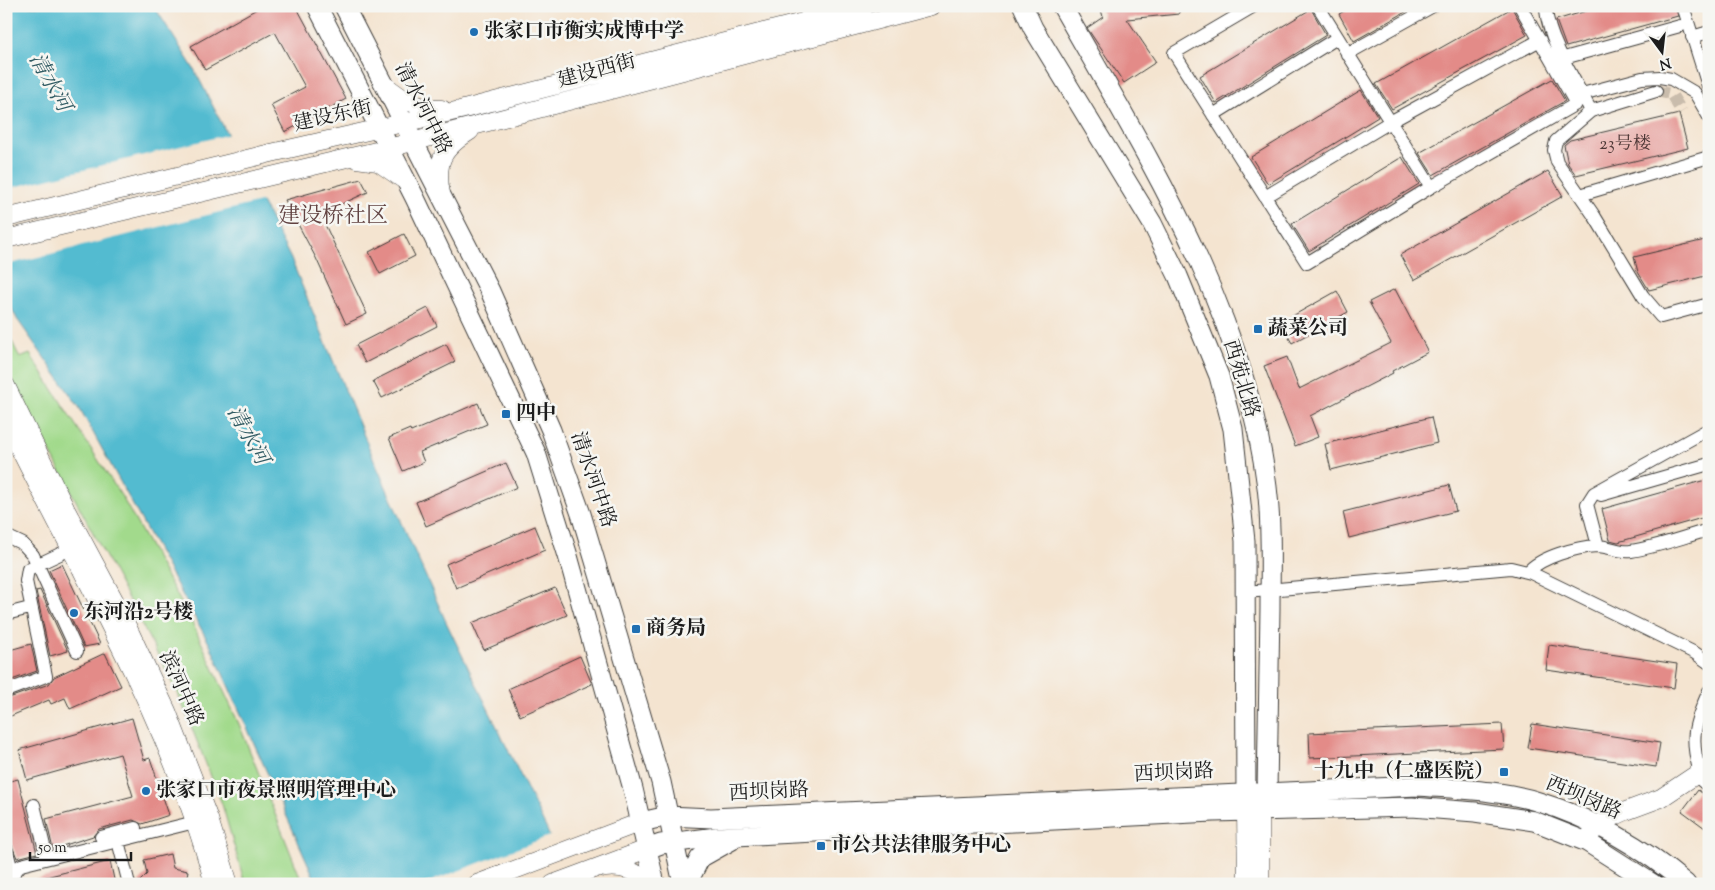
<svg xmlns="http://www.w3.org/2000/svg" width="1715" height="890" font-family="'Sorts Mill Goudy','Noto Serif SC',serif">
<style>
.green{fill:#a2da8c;stroke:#5f7b54}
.water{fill:#53bbd0;stroke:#386c76}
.pier{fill:#f4e4d0}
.building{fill:#e38b88}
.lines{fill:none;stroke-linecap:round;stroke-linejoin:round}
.street-tunnel{stroke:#c9bcac;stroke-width:12;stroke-dasharray:12 6;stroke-linecap:butt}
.street-casing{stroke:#3c3a37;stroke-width:14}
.secondary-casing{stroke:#3c3a37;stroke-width:19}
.primary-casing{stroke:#3c3a37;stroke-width:21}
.street{stroke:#fff;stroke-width:12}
.secondary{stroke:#fff;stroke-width:18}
.primary{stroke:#fff;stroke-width:19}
.poi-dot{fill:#1f6fb2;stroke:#f6f6f2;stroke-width:2}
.labels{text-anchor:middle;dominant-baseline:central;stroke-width:5;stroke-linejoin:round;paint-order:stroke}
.number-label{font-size:18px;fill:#4e3837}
.poi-label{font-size:20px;font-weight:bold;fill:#1c1c1c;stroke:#f6f6f2;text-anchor:start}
.street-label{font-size:20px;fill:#1c1c1c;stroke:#f6f6f2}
.water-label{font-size:21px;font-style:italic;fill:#325c64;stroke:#f6f6f2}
.quarter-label{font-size:22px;fill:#624342;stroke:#f6f6f2}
</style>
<rect width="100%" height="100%" fill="#f6f6f2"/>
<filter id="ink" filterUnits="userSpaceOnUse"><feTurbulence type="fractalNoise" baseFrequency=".02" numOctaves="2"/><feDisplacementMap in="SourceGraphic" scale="10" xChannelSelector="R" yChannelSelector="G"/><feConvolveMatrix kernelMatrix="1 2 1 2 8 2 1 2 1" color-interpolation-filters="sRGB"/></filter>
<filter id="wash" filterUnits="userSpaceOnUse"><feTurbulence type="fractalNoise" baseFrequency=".0096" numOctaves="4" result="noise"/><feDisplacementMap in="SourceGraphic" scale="20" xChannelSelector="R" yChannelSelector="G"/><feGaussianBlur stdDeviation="1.12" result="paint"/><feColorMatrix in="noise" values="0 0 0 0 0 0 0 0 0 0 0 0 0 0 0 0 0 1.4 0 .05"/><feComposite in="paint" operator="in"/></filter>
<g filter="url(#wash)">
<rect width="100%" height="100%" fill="#f4e4d0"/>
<!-- green -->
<path class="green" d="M 6,329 L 20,358 L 30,354 L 122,497 L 191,620 L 239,724 L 303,884 L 245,884 L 222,804 L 177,691 L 6,369 Z"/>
<!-- water -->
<path class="water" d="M 6,6 L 154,6 L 194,69 L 291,259 L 377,467 L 447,624 L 547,830 L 568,884 L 317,884 L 210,645 L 79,407 L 17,319 L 6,297 Z"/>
<!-- pier -->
<path class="pier" d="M 230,134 L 264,201 L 6,265 L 6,189 Z
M 552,835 L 570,884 L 424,884 Z"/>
<g id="blocks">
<!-- building -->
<path class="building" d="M 262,6 L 296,6 L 346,99 L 285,132 L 271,105 L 305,87 L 275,32 L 205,70 L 191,46 Z
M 1100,6 L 1179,6 L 1179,14 L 1127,19 L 1156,62 L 1124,83 L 1087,28 L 1103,17 Z
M 1353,6 L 1416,6 L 1354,41 L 1339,14 Z
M 1603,6 L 1675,6 L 1678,16 L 1566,47 L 1556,20 Z
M 1512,8 L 1527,35 L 1392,109 L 1376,84 Z
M 1311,9 L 1326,35 L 1216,103 L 1200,76 Z
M 1552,79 L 1565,101 L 1433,175 L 1419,153 Z
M 1361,90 L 1378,117 L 1268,184 L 1251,157 Z
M 1679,114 L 1688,148 L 1576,175 L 1568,164 L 1564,145 L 1570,140 Z
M 1402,157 L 1419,184 L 1309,251 L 1292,224 Z
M 1548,171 L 1563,196 L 1414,280 L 1400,255 Z
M 361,179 L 368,192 L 320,214 L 367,314 L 346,324 L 316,258 L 285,200 Z
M 404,234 L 415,256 L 380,274 L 369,252 Z
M 1709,239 L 1709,275 L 1649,290 L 1638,272 L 1634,257 Z
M 1395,289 L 1428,352 L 1392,371 L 1393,373 L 1310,416 L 1318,437 L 1295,446 L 1264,366 L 1287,357 L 1299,389 L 1391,343 L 1369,302 Z
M 1337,291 L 1348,312 L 1292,343 L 1280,323 Z
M 428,308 L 437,326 L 365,363 L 356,345 Z
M 446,344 L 455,362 L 382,398 L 373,381 Z
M 478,403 L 487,424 L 420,452 L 424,462 L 403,471 L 389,438 L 410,429 L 411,432 Z
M 1431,417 L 1437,443 L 1331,470 L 1325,444 Z
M 506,463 L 517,487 L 426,526 L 416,502 Z
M 1709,479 L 1709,516 L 1618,542 L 1610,540 L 1602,509 Z
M 1449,485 L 1456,511 L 1349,538 L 1343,512 Z
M 535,526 L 545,550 L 456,588 L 446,564 Z
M 62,564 L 100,644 L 84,647 L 49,570 Z
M 555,588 L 567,615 L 484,650 L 472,623 Z
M 40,590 L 68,651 L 50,656 L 36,591 Z
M 31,644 L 37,671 L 6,682 L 6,651 Z
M 1549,645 L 1677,664 L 1674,688 L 1546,670 Z
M 105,653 L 121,686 L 70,709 L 65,698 L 51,704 L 49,700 L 6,718 L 6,699 L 49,684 L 54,677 Z
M 580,656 L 592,684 L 520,716 L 508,689 Z
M 132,718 L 144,760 L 150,758 L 169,815 L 142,824 L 133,820 L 99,829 L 93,836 L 53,849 L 46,819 L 133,796 L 120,754 L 27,780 L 19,750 Z
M 1502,724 L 1504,749 L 1310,758 L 1309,733 Z
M 1532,724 L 1660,743 L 1656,767 L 1528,748 Z
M 18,779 L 37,853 L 17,858 L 6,831 L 6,782 Z
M 1698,790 L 1709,798 L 1709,831 L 1682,811 Z
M 170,854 L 173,868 L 188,871 L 185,884 L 137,884 L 147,874 L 144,860 Z
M 110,861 L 115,884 L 35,884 L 34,880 Z"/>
</g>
</g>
<g filter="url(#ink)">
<use href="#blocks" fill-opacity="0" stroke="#3c3a37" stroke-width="1"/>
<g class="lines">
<!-- street-tunnel -->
<path class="street-tunnel" d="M 1656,91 L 1671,94 L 1682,112"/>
<defs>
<path id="street" d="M 805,6 L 809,21
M 1254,6 L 1174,53 L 1307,263 L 1431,187 L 1576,104 L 1520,6
M 1318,6 L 1431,187
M 1549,6 L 1546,10 C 1549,42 1576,81 1591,111 L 1556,141 L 1554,150 L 1557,162 L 1595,217 L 1643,296 L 1661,317 L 1709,304
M 1683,6 L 1709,89
M 1692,37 L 1709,32
M 1347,54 L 1433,6
M 1564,58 L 1680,26
M 1582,94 L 1642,78 L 1660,77 L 1671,79 L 1695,93 L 1709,117
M 1591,111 L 1656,91
M 1213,115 L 1337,38
M 1580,195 L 1709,157
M 1265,197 L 1390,122 L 1540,40
M 1601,495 L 1709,464
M 6,536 L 23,544 L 33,555 L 77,651
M 1598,546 L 1587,504 L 1594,493 L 1709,429
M 1528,572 C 1540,557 1577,547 1597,546 C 1609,546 1620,553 1631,551 C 1657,547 1683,537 1709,530
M 1246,592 L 1511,568 L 1531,573 L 1695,653 L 1709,663
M 6,614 L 30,608
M 6,691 L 46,676 L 26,581 L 28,569 L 77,546
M 1700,772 C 1689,738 1695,722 1709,691
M 1695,775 L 1709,787
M 34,805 L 47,858
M 101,837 L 135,828
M 118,841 L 129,884
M 6,848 L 13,874
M 6,882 L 21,865 L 203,820"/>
<path id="secondary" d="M 385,85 C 403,100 418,109 442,109
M 357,159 L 378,162 L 407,182
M 441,194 C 435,161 442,149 470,131
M 6,218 L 271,153 L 460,110 L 865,6
M 6,239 L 389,148 L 931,6
M 6,386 L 66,510 L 120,611 L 167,711 L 209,819 L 229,884
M 6,421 C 80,574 170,719 214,884
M 1246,811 L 1247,884
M 1587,842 L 1596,825 L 1626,811 L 1661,798 L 1709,766
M 605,868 C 622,866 636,870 648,884
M 477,884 L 641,822
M 553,884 L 647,849
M 1260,884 L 1260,811"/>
<path id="primary" d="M 317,6 L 415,198 L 536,453 L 568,556 L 633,789 L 655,884
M 344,6 L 490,291 L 551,430 L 581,514 L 661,782 L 683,884
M 1023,6 L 1033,28 L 1152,223 L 1178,276 L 1219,376 L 1233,429 L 1245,541 L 1246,805
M 1062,6 C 1148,158 1245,311 1267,487 C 1272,527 1270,568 1270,608 C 1269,669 1268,731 1267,792 L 1263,803
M 641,822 L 668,816 L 711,818 L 1418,786 C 1458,789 1501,790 1539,802 C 1592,818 1644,848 1686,884
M 647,849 L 661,844 L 717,837 L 1213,812 L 1412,807 L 1475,812 L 1534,821 L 1587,842 L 1653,884
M 687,884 L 700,858 L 732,840"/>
</defs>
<!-- street casing -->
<use href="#street" class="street-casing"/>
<!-- secondary casing -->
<use href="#secondary" class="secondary-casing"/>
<!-- primary casing -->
<use href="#primary" class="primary-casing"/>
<!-- street -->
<use href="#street" class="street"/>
<!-- secondary -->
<use href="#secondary" class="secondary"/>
<!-- primary -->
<use href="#primary" class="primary"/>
</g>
</g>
<!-- markers -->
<g class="poi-dot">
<circle cx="474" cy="32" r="5"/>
<rect x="1253" y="324" width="10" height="10" rx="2.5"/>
<rect x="501" y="409" width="10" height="10" rx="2.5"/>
<circle cx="74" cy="613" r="5"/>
<rect x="631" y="624" width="10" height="10" rx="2.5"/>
<rect x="1499" y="767" width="10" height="10" rx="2.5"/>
<circle cx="146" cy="791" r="5"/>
<rect x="816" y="841" width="10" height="10" rx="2.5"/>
</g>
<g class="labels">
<!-- number labels -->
<g class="number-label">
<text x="1625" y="145">23号楼</text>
</g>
<!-- poi labels -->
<g class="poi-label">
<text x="484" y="32">张家口市衡实成博中学</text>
<text x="1268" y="329">蔬菜公司</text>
<text x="516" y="414">四中</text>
<text x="84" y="613">东河沿2号楼</text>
<text x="646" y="629">商务局</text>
<text x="1494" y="772" text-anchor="end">十九中（仁盛医院）</text>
<text x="156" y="791">张家口市夜景照明管理中心</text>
<text x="831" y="846">市公共法律服务中心</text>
</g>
<!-- street labels -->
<g class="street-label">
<text transform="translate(597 72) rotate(-15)">建设西街</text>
<text transform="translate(422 109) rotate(63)">清水河中路</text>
<text transform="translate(333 117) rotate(-13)">建设东街</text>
<text transform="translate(1240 379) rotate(73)">西苑北路</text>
<text transform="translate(592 480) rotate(71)">清水河中路</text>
<text transform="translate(180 689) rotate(66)">滨河中路</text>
<text transform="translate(1174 774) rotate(-3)">西坝岗路</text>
<text transform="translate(769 793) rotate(-3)">西坝岗路</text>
<text transform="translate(1583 799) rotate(23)">西坝岗路</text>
</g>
<!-- water labels -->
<g class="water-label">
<text transform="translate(49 83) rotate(61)">清水河</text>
<text transform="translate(247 436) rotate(61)">清水河</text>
</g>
<!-- quarter labels -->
<g class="quarter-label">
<text x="333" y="217">建设桥社区</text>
</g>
</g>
<!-- margin -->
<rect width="1715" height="890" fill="none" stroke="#f6f6f2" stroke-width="25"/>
<!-- north arrow -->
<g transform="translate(1662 52) rotate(165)" stroke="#f6f6f2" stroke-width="4" paint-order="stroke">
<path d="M0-4L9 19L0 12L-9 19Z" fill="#1c1c1c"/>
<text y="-8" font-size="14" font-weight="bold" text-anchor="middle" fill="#1c1c1c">N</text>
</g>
<!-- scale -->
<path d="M30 852v8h101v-8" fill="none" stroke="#1c1c1c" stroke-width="2.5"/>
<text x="38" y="852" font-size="15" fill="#1c1c1c" stroke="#f6f6f2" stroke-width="4" paint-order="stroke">50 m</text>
</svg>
